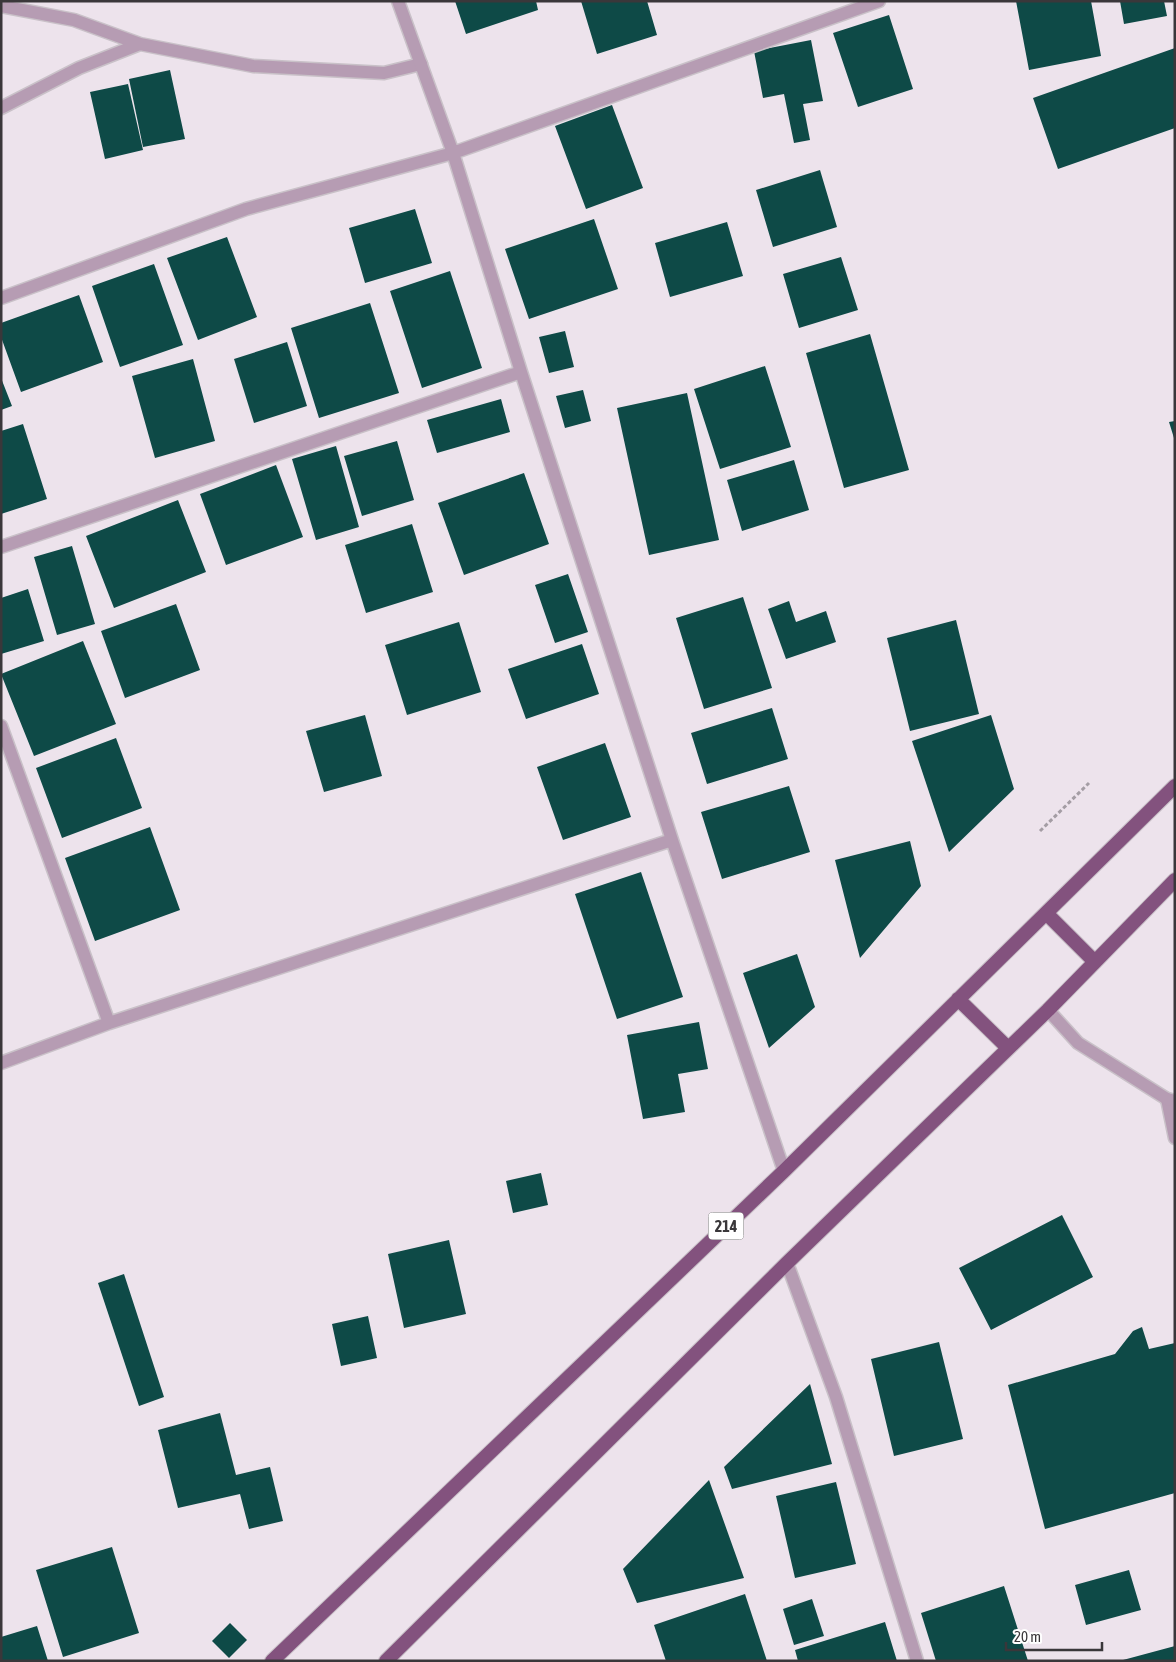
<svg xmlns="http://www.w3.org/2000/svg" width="1176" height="1662" font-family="'Asap Condensed',sans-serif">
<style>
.building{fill:#0e4a47}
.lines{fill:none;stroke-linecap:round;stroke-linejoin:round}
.service-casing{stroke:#c9c1c8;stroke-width:15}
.minor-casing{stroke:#c9c1c8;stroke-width:15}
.tertiary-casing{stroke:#c9c1c8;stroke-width:15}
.trunk-casing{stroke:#c9c1c8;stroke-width:16}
.path{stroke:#a49da4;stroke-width:3;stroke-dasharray:4 2.5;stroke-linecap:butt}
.service{stroke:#b69cb3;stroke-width:12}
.minor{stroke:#b69cb3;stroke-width:12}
.tertiary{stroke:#b69cb3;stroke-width:12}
.trunk{stroke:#83527e;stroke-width:14}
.labels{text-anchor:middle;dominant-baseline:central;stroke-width:5;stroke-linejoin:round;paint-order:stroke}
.shield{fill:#fff;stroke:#757375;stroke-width:1}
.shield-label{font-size:16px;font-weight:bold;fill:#3a373a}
</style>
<rect width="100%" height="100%" fill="#ede3ec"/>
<!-- building -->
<path class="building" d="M 455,1 L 536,1 L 538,10 L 466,34 Z
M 581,1 L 647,1 L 657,35 L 597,54 Z
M 1016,1 L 1091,1 L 1101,56 L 1029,70 Z
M 1120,1 L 1164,1 L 1167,16 L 1124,24 Z
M 889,15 L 913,89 L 858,107 L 833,33 Z
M 811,40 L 823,101 L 803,104 L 810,140 L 794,143 L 784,94 L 763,98 L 754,51 Z
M 1175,48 L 1175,128 L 1058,169 L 1033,98 Z
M 170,70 L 185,139 L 143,147 L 129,79 Z
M 128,84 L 143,150 L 105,159 L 90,92 Z
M 612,105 L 643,188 L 586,209 L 555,126 Z
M 820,170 L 837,227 L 773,247 L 756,190 Z
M 415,209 L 432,263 L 365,283 L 349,228 Z
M 594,219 L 618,289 L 529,319 L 505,249 Z
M 727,222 L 743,276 L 670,297 L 655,243 Z
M 227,237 L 257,317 L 198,340 L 167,258 Z
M 841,257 L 858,310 L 799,328 L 783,274 Z
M 154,264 L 183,345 L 120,367 L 92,286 Z
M 450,271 L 482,368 L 422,388 L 390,291 Z
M 79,295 L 103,362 L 21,392 L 1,337 L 1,323 Z
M 370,303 L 399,393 L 319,418 L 291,328 Z
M 565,331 L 574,367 L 549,373 L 539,337 Z
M 870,334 L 909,470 L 844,488 L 806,353 Z
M 287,342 L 307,406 L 254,423 L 234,359 Z
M 193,359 L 215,441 L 155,458 L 132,376 Z
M 765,366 L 791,447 L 720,469 L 694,389 Z
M 1,378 L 12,406 L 1,410 Z
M 583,390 L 591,421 L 565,428 L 556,396 Z
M 687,393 L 719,540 L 649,555 L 617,408 Z
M 501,399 L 510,432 L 437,453 L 427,420 Z
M 1175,421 L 1175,438 L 1174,438 L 1169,422 Z
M 23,424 L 47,499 L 1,514 L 1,431 Z
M 397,441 L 414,500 L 362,516 L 344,456 Z
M 336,446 L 359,527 L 316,540 L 292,459 Z
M 794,460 L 809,510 L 742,531 L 727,480 Z
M 276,465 L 303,537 L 226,565 L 200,494 Z
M 524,473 L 549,544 L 464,575 L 438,503 Z
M 178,500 L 206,572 L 114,608 L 86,536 Z
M 412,524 L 433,592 L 366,613 L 345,545 Z
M 72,546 L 95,624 L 57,635 L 34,557 Z
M 568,574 L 588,632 L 555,643 L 535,585 Z
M 28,589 L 44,641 L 1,654 L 1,598 Z
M 743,597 L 772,688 L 704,709 L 676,618 Z
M 789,601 L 796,622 L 826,611 L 836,642 L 786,659 L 768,609 Z
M 176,604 L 200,670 L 125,698 L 101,631 Z
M 956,620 L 979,714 L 910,731 L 887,638 Z
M 459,622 L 481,692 L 407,715 L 385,645 Z
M 83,641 L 116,724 L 34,756 L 1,674 Z
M 582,644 L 599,694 L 526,719 L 508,669 Z
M 772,708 L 788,759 L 707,784 L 691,733 Z
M 365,715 L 382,776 L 324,792 L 306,731 Z
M 991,715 L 1014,789 L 949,852 L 912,741 Z
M 116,738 L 142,808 L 62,838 L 36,768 Z
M 605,743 L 631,817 L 563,840 L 537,767 Z
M 789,786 L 810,852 L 722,879 L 701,812 Z
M 150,827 L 180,910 L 95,941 L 65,858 Z
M 910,841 L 921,886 L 860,958 L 835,860 Z
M 641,872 L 683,997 L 617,1019 L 575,894 Z
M 797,954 L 815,1007 L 769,1048 L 743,973 Z
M 699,1022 L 708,1069 L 678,1074 L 685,1112 L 643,1119 L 627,1035 Z
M 541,1173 L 548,1205 L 513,1213 L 506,1181 Z
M 1062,1215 L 1093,1277 L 991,1330 L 959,1268 Z
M 449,1240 L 466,1314 L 404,1328 L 388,1254 Z
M 124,1274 L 164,1397 L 139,1406 L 98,1283 Z
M 368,1316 L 377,1358 L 341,1366 L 332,1324 Z
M 1142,1327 L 1149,1349 L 1175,1343 L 1175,1493 L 1045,1529 L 1008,1385 L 1115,1354 L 1133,1331 Z
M 939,1342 L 963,1439 L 894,1456 L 871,1359 Z
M 810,1384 L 832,1464 L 732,1489 L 724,1467 Z
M 220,1413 L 236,1475 L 270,1467 L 283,1521 L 249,1529 L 240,1494 L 178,1508 L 158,1430 Z
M 709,1480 L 744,1578 L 637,1603 L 623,1569 Z
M 836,1482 L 856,1564 L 795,1578 L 776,1496 Z
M 112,1547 L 139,1633 L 63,1657 L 36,1570 Z
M 1129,1570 L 1141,1610 L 1086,1625 L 1075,1585 Z
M 1004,1586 L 1028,1661 L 936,1661 L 921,1613 Z
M 745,1594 L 767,1661 L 666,1661 L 654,1625 Z
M 812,1599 L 824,1636 L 794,1645 L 783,1609 Z
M 885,1622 L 897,1661 L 798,1661 L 795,1650 Z
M 230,1623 L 247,1640 L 229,1658 L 212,1641 Z
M 37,1626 L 48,1661 L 1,1661 L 1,1637 Z
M 1175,1646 L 1175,1661 L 1123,1661 L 1123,1660 Z"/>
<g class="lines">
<defs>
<path id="service" d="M 1,6 L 74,20 L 140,44 L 253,66 L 384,73 L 421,64
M 1,108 L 79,68 L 140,44"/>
<path id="minor" d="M 398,1 L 453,153 L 521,372 L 672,840 L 784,1171
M 1,298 L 246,209 L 453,153 L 879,1
M 1,547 L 521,372
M 1,726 L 109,1023
M 1,1063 L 109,1023 L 672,840
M 1167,1099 L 1175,1138
M 787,1263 L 836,1397 L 917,1661"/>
<path id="tertiary" d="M 1048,1010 L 1078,1043 L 1167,1099 L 1175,1101"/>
<path id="trunk" d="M 1046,913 L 1095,962
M 958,999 L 1008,1048
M 272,1661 L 784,1171 L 1175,786
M 386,1661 L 787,1263 L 1048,1010 L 1175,880"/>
</defs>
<!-- service casing -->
<use href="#service" class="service-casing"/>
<!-- minor casing -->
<use href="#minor" class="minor-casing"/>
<!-- tertiary casing -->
<use href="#tertiary" class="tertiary-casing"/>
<!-- trunk casing -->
<use href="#trunk" class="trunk-casing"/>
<!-- path -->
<path class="path" d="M 1040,831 L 1089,783"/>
<!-- service -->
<use href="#service" class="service"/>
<!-- minor -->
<use href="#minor" class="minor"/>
<!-- tertiary -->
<use href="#tertiary" class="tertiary"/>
<!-- trunk -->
<use href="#trunk" class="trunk"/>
</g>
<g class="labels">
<!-- shield labels -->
<rect class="shield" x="708.5" y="1212.5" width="35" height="27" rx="4"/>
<g class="shield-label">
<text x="726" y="1226">214</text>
</g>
</g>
<!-- border -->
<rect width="1176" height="1662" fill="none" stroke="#3a373a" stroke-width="5"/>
<!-- scale -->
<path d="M1006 1642v8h96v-8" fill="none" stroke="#3a373a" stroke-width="2.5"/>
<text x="1014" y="1642" font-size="15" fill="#3a373a" stroke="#ffffff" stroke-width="4" paint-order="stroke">20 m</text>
</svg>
